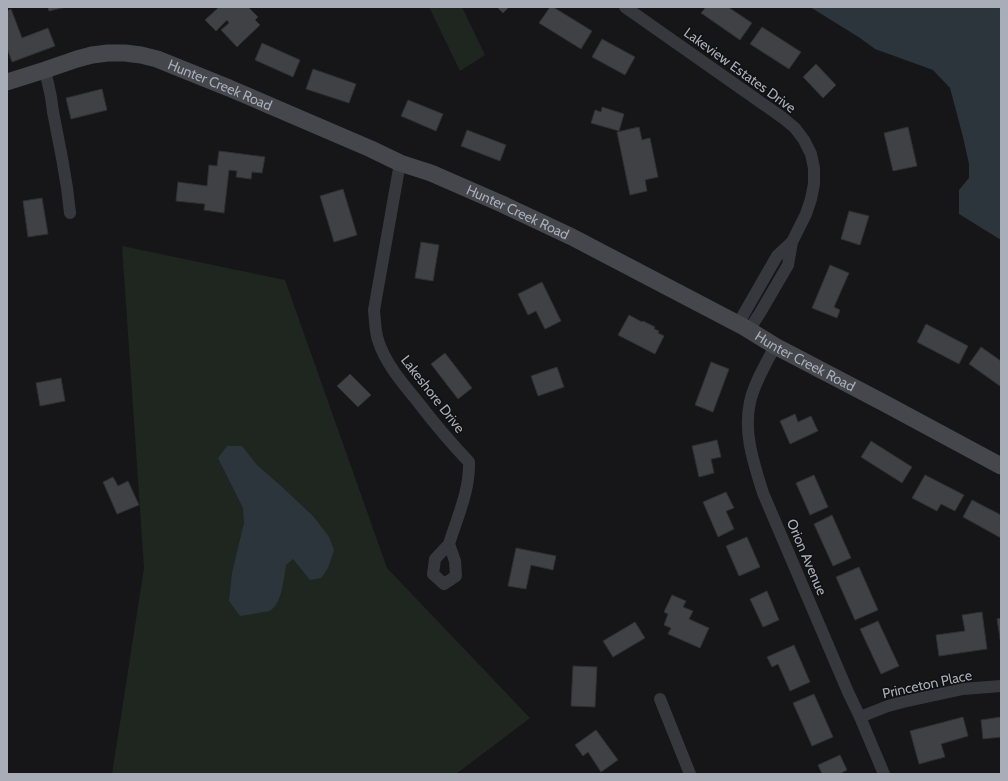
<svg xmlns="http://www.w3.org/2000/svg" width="1008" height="781" font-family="Cabin,sans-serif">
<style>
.green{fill:#1e261f}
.water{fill:#2c353c}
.building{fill:#404145;stroke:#303034}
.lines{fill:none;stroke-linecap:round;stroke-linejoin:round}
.street{stroke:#37383d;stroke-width:12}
.secondary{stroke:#45474d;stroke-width:17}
.labels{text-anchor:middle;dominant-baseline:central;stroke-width:3;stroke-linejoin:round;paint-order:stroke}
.street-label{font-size:14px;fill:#a8adb8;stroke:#111113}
</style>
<rect width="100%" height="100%" fill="#161618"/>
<!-- green -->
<path class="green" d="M 429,7 L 462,7 L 485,55 L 460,71 Z
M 122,246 L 285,280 L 387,568 L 530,718 L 456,774 L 112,774 L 144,568 Z"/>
<!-- water -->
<path class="water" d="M 810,7 L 1001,7 L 1001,240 L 959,214 L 959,190 L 969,178 L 969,164 L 963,137 L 950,88 L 933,70 L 875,49 L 860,38 Z
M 227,446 L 242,446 L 257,465 L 281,486 L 313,516 L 329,537 L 334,550 L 328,568 L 321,578 L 310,580 L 293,559 L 286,565 C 284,577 282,603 271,610 C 268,612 246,615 240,616 L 229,601 L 232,573 L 244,523 L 243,508 L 218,458 Z"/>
<!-- building -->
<path class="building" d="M 48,7 L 66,7 L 49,11 Z
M 219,7 L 248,7 L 258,17 L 255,20 L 260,25 L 237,47 L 221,30 L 229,23 L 227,20 L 216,31 L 205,20 Z
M 497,7 L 509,7 L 503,13 Z
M 550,7 L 553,7 L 592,31 L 581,49 L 539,23 Z
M 706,7 L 728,7 L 752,23 L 740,40 L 701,13 Z
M 11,9 L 22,38 L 48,28 L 55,46 L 12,62 L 7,48 L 7,11 Z
M 762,27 L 801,52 L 789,69 L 750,44 Z
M 602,39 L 635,57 L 625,75 L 592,57 Z
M 262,43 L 300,60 L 293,77 L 255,60 Z
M 816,64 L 836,85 L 823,98 L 803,77 Z
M 313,69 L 356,84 L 349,103 L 306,89 Z
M 102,89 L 107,110 L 71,119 L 66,98 Z
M 408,100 L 443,114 L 436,131 L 401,116 Z
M 602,107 L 624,114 L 619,131 L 591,123 L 595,110 L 601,112 Z
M 639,127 L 642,140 L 650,138 L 658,177 L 645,180 L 647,191 L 630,195 L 617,132 Z
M 908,127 L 917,166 L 893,171 L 884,133 Z
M 467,130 L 506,145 L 500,161 L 461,146 Z
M 219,151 L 265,157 L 262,173 L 252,172 L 251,179 L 236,177 L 237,171 L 229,170 L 224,213 L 204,210 L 205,204 L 176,201 L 178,182 L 207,186 L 209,165 L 217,166 Z
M 343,189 L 357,235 L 334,242 L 320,196 Z
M 42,198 L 48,234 L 28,237 L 23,201 Z
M 849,211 L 869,216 L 860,245 L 841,239 Z
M 421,242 L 439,245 L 433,281 L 415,278 Z
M 830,265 L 849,273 L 834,307 L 840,310 L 837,318 L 812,308 Z
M 542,282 L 561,321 L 545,329 L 536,311 L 528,315 L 518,294 Z
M 629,315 L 642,322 L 643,321 L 655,327 L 654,329 L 659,331 L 658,333 L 664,336 L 655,354 L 618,335 Z
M 926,324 L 968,346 L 959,364 L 917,342 Z
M 981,347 L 1001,361 L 1001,385 L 1000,386 L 969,364 Z
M 445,353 L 472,388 L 458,399 L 431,364 Z
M 711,362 L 729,369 L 713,412 L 695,405 Z
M 557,367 L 564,387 L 538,396 L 531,376 Z
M 350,374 L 371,395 L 358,407 L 337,386 Z
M 61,378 L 65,401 L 40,406 L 36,383 Z
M 795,414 L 798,422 L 811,416 L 818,431 L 790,444 L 780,421 Z
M 717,440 L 721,457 L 711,459 L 714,473 L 699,477 L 692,446 Z
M 871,441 L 912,467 L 902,483 L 861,457 Z
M 814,475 L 828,507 L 810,515 L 796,483 Z
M 925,475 L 964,495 L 955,511 L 941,504 L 937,511 L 912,498 Z
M 113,477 L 118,486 L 128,481 L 139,505 L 117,514 L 103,482 Z
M 726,492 L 734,508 L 726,511 L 734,529 L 718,537 L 703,502 Z
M 972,500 L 1001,515 L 1001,538 L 963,517 Z
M 832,515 L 851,558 L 833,566 L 814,524 Z
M 747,537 L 760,567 L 739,576 L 726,546 Z
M 516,548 L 556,556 L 553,570 L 531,565 L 526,589 L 508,586 Z
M 859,567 L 878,610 L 855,620 L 836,577 Z
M 767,591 L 779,620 L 763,627 L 750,599 Z
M 672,595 L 686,601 L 683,607 L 693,611 L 689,619 L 709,628 L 700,648 L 668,634 L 671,628 L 664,625 L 668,614 L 664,612 Z
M 982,612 L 987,649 L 939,656 L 936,635 L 965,631 L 962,615 Z
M 1001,618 L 1001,645 L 997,619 Z
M 878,621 L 899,666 L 881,674 L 860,629 Z
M 635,622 L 645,638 L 613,657 L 603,641 Z
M 794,645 L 810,682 L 790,691 L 778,664 L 772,667 L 767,657 Z
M 573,666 L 597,667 L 595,707 L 571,706 Z
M 814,694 L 833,737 L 812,746 L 793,703 Z
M 963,717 L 968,736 L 941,744 L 945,757 L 919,764 L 910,731 Z
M 1001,717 L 1001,737 L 983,739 L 981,720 Z
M 596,730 L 618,760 L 601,772 L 588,752 L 583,756 L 575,745 Z
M 840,755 L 847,770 L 841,773 L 842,774 L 822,774 L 818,765 Z"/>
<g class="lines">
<!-- street -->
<path class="street" d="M 625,7 L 783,118 L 795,128 L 804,140 L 811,154 L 814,168 L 814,184 L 811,199 L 806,214 L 792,242 L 788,265 L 760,313 L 749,330
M 45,70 L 51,97 L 53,112 L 62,158 L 67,188 L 70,213
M 400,163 L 374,310 C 375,320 375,331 378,340 C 385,363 403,384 418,402 C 434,423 451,443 469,462 C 470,490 457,518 449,544
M 738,324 L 777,256 L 792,242
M 775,346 C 766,364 754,383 750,402 C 743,433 754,464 763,493 L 848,692 L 860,717 L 884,774
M 449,544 L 455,561 L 456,576 L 444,584 L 433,574 L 435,559 Z
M 660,699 L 690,774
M 860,717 L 888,706 L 903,702 L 963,689 L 1001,686"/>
<!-- secondary -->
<path class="secondary" id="s1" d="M 7,82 L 45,70 L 77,59 L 92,55 L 108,53 L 125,53 L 141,55 L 157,59 L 229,88 L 371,149 L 400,163 L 431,173 L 502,204 L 572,237 L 744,327 L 775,346 L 884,403 L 1001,466"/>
</g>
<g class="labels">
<!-- street labels -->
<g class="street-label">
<text transform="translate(740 70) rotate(36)">Lakeview Estates Drive</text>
<text stroke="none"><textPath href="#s1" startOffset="223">Hunter Creek Road</textPath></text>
<text stroke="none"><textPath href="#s1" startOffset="547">Hunter Creek Road</textPath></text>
<text stroke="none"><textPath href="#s1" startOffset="871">Hunter Creek Road</textPath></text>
<text transform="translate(433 394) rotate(52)">Lakeshore Drive</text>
<text transform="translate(807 557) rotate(67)">Orion Avenue</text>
<text transform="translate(927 684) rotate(-12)">Princeton Place</text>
</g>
</g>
<!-- border -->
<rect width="1008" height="781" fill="none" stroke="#a8adb8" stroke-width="16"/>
</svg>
